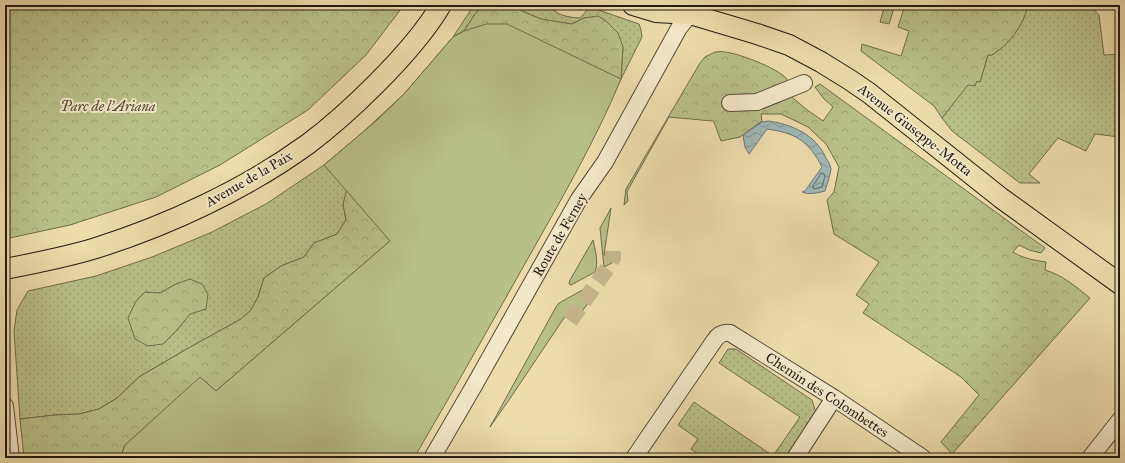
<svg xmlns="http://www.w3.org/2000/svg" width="1125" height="463" font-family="'IM FELL Great Primer',serif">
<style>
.grass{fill:url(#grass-dots);stroke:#6e6c4e;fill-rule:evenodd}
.forest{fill:url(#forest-crowns);stroke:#6e6c4e}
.garden{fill:#b8c08a;stroke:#6e6c4e}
.water{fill:url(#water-waves);stroke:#6e7875}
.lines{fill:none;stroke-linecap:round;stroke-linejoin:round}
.shore{stroke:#626864;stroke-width:1}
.minor-tunnel{stroke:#c5b58e;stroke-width:16;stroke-dasharray:16 8;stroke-linecap:butt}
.minor-casing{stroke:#564a39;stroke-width:18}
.major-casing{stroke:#231912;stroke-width:22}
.minor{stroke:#f4e8ca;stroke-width:16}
.major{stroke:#eedcad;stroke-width:20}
.labels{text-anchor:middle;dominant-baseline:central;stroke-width:4;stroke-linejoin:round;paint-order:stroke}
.park-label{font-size:14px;font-style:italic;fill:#504b36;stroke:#f4e8ca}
.street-label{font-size:14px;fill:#231912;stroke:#f4e8ca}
</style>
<defs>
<pattern id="grass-dots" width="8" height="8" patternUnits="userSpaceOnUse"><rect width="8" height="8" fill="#b8c08a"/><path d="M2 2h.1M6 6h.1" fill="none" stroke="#9ea476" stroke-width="1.8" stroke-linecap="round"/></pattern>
<pattern id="forest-crowns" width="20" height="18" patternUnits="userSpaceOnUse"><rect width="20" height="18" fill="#b8c08a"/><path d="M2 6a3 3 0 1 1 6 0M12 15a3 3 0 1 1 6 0" fill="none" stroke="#9ea476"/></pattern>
<pattern id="water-waves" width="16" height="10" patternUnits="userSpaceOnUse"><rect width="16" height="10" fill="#a0b8b7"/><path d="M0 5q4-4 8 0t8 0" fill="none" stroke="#829593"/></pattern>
</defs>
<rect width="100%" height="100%" fill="#eedcad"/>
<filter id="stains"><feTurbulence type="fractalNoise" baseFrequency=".005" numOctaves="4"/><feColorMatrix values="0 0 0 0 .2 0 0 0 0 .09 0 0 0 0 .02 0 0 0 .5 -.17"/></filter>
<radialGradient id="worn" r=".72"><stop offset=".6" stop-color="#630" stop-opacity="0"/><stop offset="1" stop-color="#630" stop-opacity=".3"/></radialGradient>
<!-- grass -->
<path class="grass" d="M 474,5 L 483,5 L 475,14 L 464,31 L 453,37 Z
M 513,5 L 547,5 C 558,15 565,17 580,18 L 590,7 L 639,24 L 641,30 L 642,37 L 621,79 L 623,47 L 584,18 L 572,24 L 556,22 L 541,19 L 522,11 Z
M 1028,5 L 1090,5 L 1099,15 L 1104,55 L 1120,54 L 1120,137 L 1095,134 L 1086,151 L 1058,138 L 1029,174 L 1040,183 L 1020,183 L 952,131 L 942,118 L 968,84 L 977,81 L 980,82 L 988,55 L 992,55 C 1010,41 1022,27 1028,5 Z
M 362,133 L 361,146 L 343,204 L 346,220 L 337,234 L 314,243 L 304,257 L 281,266 L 264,278 L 258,297 L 251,310 L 241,319 L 185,350 L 139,377 L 117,398 L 99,409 L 79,414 L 55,415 L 20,419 L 14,331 L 17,310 L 28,291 L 96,276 L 152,257 L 210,233 L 266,204 L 324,165 ZM 176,284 L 190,313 L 177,330 L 163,344 L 145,292 L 160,293 Z
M 728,349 L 736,349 L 812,400 L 816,413 L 785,458 L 704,458 L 691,449 L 698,439 L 678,425 L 694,402 L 773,456 L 800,417 L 719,363 Z"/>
<!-- forest -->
<path class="forest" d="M 5,5 L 404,5 L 366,55 L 308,110 L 220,165 L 156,197 L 70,225 L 5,239 Z
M 483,5 L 513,5 L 522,11 L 541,19 L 572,24 L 584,18 L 598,16 L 606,21 L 618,33 L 623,47 L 621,79 L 614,94 L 391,240 L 216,391 L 125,445 L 120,458 L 24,458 L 20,419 L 55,415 L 79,414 L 99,409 L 117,398 L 139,377 L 185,350 L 241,319 L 251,310 L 258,297 L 264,278 L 281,266 L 304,257 L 314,243 L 337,234 L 346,220 L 343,204 L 362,133 L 404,94 L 453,37 L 464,31 L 475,14 Z
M 885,5 L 895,5 L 889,24 L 880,22 Z
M 905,5 L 1028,5 C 1025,19 1017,33 1007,43 C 1003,48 997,51 992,55 L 988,55 L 980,82 L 977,81 L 975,86 L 968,85 L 942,118 L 934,106 L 861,51 L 862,44 L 901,56 L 909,31 L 898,27 Z
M 715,52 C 718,52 722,51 725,52 C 737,53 786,70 789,83 C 790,87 788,92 788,96 L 792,97 L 806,109 L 823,121 L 833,107 L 824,99 L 815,87 L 820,84 L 1045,248 L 1041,253 L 1029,250 L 1019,245 L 1013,252 C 1024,259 1034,260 1046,262 L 1045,270 C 1063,275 1076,287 1090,298 L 952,454 L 941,442 L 979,395 L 961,377 L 863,313 L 869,304 L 856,295 L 879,262 L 834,234 L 827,200 L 834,192 L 839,167 L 826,144 L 808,127 L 781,114 L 761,114 L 762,121 L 740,137 L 721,141 L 714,122 L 712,121 L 669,117 L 629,188 L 627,192 L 628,201 L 624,205 L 626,189 L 700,63 L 705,57 Z
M 190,279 L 202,284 L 208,294 L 206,309 L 190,314 L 177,330 L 163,344 L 148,346 L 135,339 L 128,318 L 136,301 L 145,292 L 160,293 L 176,284 Z"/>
<!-- garden -->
<path class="garden" d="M 486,24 L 507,24 L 621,79 C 597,137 566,191 535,246 C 495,317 455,388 414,458 L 120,458 L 125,445 L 200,377 L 216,391 L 390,241 L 324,165 L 376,121 L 404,94 L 453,37 L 464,31 Z
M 611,208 L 604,255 L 616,253 L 612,263 L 604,267 L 600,228 Z
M 593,240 C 595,250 599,262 595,272 L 571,285 L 570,285 L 569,283 L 570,280 Z
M 590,287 L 594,295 L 575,321 L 566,315 L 511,397 L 490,427 L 556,307 L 559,303 L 586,288 Z"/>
<!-- water -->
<path class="water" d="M 768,121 C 792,124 816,135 826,158 C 828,161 831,166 831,169 C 830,176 827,184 825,191 C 817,193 809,195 802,192 L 805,191 L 822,167 C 808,140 795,133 767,129 L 749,154 L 745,147 L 743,135 L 762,122 Z"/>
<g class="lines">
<!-- shore -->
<path class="shore" d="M 822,173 L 824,174 L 825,176 L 822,187 L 814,189 L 813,186 Z"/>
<!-- minor-tunnel -->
<path class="minor-tunnel" d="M 570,321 L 611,263 L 613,258 L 613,251"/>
<defs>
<path id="minor" d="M 730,103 L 757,102 L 804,83
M 5,406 L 11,458
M 432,458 L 475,384 L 579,199 L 605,162 L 679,28 L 690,14
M 634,458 L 714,341 C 718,335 722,332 730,333 L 834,398 L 923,458
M 795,458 L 834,398
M 1090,458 L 1120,420"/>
<path id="major" d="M 633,5 L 656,12 L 690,14 L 757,34 L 789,45 L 821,62 L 850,80 L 869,93 L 1001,198 L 1120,284
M 5,269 C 36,263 67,257 96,248 C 169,225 246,189 308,144 C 332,126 355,105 376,84 C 399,61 424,34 441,5"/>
</defs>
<!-- minor casing -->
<use href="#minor" class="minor-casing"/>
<!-- major casing -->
<use href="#major" class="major-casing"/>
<!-- minor -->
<use href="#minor" class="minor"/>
<!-- major -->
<use href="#major" class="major"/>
</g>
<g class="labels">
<!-- park labels -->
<g class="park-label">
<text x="108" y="106">Parc de l'Ariana</text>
</g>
<!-- street labels -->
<g class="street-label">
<text transform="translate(915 130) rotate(38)">Avenue Giuseppe-Motta</text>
<text transform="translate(249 179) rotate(-30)">Avenue de la Paix</text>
<text transform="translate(560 235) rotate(-60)">Route de Ferney</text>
<text transform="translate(827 395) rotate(33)">Chemin des Colombettes</text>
</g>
</g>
<!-- margin -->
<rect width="1125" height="463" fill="none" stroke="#eedcad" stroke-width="20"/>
<rect x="6" y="6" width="1113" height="451" fill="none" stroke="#231912" stroke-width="2"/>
<rect x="10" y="10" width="1105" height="443" fill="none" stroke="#231912"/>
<rect width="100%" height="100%" filter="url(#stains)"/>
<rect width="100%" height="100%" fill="url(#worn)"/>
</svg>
